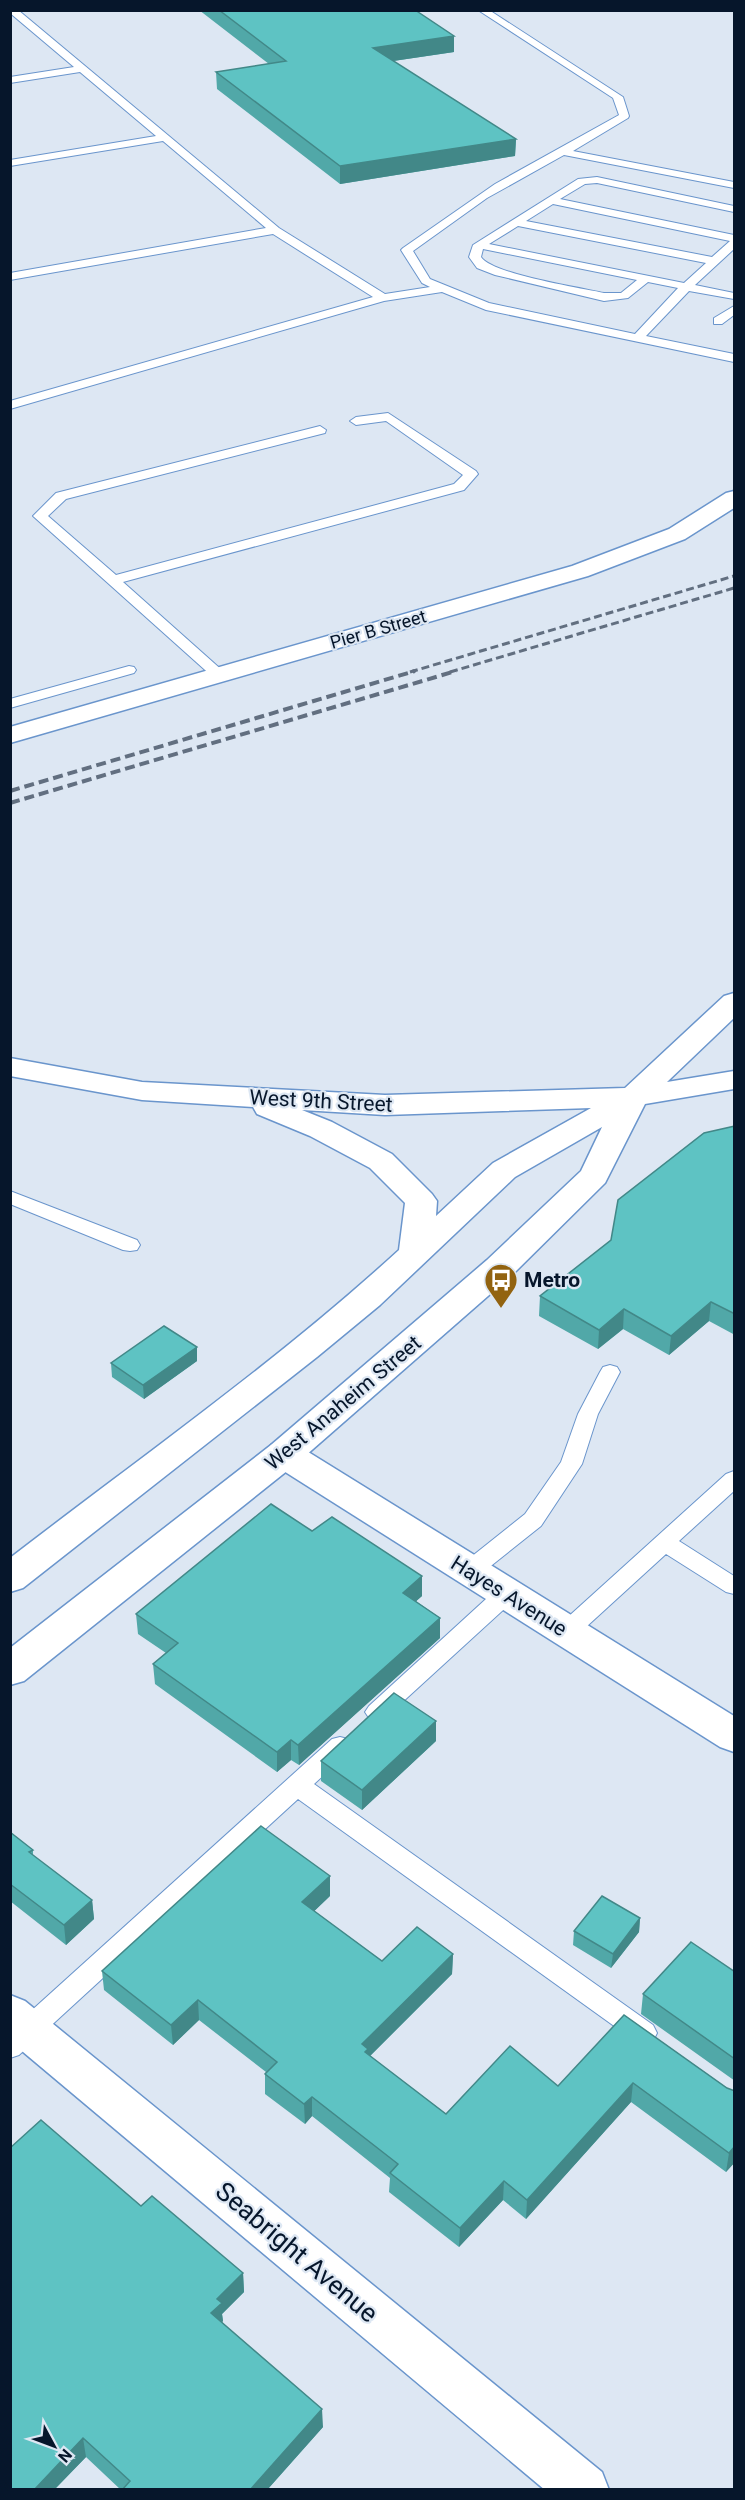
<svg xmlns="http://www.w3.org/2000/svg" width="745" height="2500" font-family="Roboto,sans-serif">
<style>
.lines{fill:none;stroke-linecap:round;stroke-linejoin:round}
.service-casing{stroke:#6a95cc;stroke-width:2}
.minor-casing{stroke:#6a95cc;stroke-width:3}
.tertiary-casing{stroke:#6a95cc;stroke-width:3}
.secondary-casing{stroke:#6a95cc;stroke-width:3}
.service{fill:#fff;fill-rule:evenodd}
.minor{fill:#fff;fill-rule:evenodd}
.tertiary{fill:#fff;fill-rule:evenodd}
.secondary{fill:#fff;fill-rule:evenodd}
.rail-far1{stroke:#626f80;stroke-width:3;stroke-dasharray:8 4;stroke-linecap:butt}
.rail{stroke:#626f80;stroke-width:4;stroke-dasharray:10 5;stroke-linecap:butt}
.wall{fill:#51a8a8}
.shaded-wall{fill:#428888}
.building{fill:#5ec3c3;stroke:#428888;stroke-width:1.5}
.labels{text-anchor:middle;dominant-baseline:central;stroke-width:4.5;stroke-linejoin:round;paint-order:stroke}
.far-street-label{font-size:18px;fill:#06162b;stroke:#dde7f3}
.street-label{font-size:21px;fill:#06162b;stroke:#dde7f3}
.poi-label{font-size:21px;font-weight:bold;fill:#06162b;stroke:#dde7f3;text-anchor:start}
.near-street-label{font-size:26px;fill:#06162b;stroke:#dde7f3}
</style>
<rect width="100%" height="100%" fill="#dde7f3"/>
<g class="lines">
<defs>
<path id="service" d="M 10,10 L 18,10 L 279,228 L 385,294 L 430,287 L 422,283 L 401,250 L 403,248 L 495,184 L 619,115 L 613,98 L 478,10 L 489,10 L 623,97 L 629,116 L 628,118 L 573,151 L 734,182 L 734,188 L 564,155 L 487,198 L 413,251 L 430,279 L 489,303 L 635,334 L 678,288 L 648,282 L 628,298 L 604,301 L 495,275 L 477,268 L 469,257 L 473,245 L 578,179 L 597,177 L 734,206 L 734,212 L 597,183 L 585,184 L 560,199 L 734,235 L 734,249 L 695,285 L 734,293 L 734,299 L 689,291 L 646,336 L 734,354 L 734,362 L 486,310 L 442,292 L 384,301 L 10,409 L 10,401 L 373,297 L 273,234 L 10,280 L 10,273 L 266,228 L 163,141 L 10,166 L 10,160 L 156,136 L 80,72 L 10,83 L 10,77 L 74,67 L 10,13 ZM 553,204 L 730,241 L 712,257 L 526,221 ZM 518,226 L 706,263 L 684,283 L 489,244 ZM 483,249 L 637,280 L 621,293 L 604,293 C 580,288 492,274 481,257 Z
M 734,306 L 734,315 L 722,324 L 714,324 L 714,318 Z
M 388,413 L 476,471 L 478,474 L 464,490 L 123,582 L 224,672 L 226,675 L 224,678 L 214,678 L 33,516 L 56,493 L 320,426 L 326,430 L 325,433 L 66,499 L 48,516 L 116,575 L 454,484 L 463,475 L 386,421 L 356,425 L 350,421 L 356,417 Z
M 129,666 L 134,667 L 136,670 L 134,673 L 10,708 L 10,699 Z
M 10,1191 L 137,1240 L 140,1245 L 137,1250 L 130,1251 L 123,1250 L 10,1204 Z
M 610,1365 L 617,1367 L 620,1372 L 598,1414 L 582,1464 L 541,1526 L 477,1577 L 469,1579 L 461,1577 L 458,1571 L 461,1565 L 525,1514 L 561,1462 L 578,1414 L 600,1372 L 603,1367 Z
M 734,1471 L 734,1491 L 679,1541 L 734,1576 L 734,1594 L 726,1592 L 666,1554 L 574,1638 L 566,1641 L 558,1638 L 555,1632 L 558,1626 L 726,1474 Z
M 506,1586 L 514,1588 L 517,1594 L 514,1600 L 385,1718 L 377,1721 L 369,1718 L 365,1712 L 369,1706 L 498,1588 Z
M 340,1737 L 348,1739 L 352,1746 L 348,1753 L 314,1784 L 653,2025 L 657,2033 L 653,2041 L 644,2044 L 635,2041 L 298,1799 L 19,2055 L 10,2058 L 10,2030 L 332,1739 Z"/>
<path id="minor" d="M 284,1441 L 297,1445 L 734,1716 L 734,1752 L 720,1747 L 271,1463 L 266,1454 L 271,1445 Z"/>
<path id="tertiary" d="M 734,491 L 734,508 L 685,539 L 588,576 L 10,743 L 10,727 L 572,566 L 669,529 L 726,493 Z
M 10,1995 L 25,2001 L 602,2472 L 609,2490 L 545,2490 L 10,2041 Z"/>
<path id="secondary" d="M 734,993 L 734,1018 L 667,1082 L 734,1071 L 734,1089 L 645,1104 L 605,1183 L 511,1276 L 297,1463 L 24,1681 L 10,1685 L 10,1648 L 271,1445 L 487,1260 L 581,1171 L 602,1127 L 515,1177 L 380,1305 L 317,1357 L 23,1588 L 10,1592 L 10,1558 C 141,1457 278,1361 399,1250 L 405,1203 L 370,1168 L 310,1136 L 257,1114 L 253,1107 L 142,1100 L 10,1076 L 10,1058 L 142,1082 L 385,1095 L 625,1088 L 724,996 ZM 591,1108 L 493,1163 L 436,1216 L 437,1201 L 432,1194 L 392,1154 L 332,1122 L 302,1110 L 385,1115 Z"/>
</defs>
<!-- service casing -->
<use href="#service" class="service-casing"/>
<!-- minor casing -->
<use href="#minor" class="minor-casing"/>
<!-- tertiary casing -->
<use href="#tertiary" class="tertiary-casing"/>
<!-- secondary casing -->
<use href="#secondary" class="secondary-casing"/>
<!-- service -->
<use href="#service" class="service"/>
<!-- minor -->
<use href="#minor" class="minor"/>
<!-- tertiary -->
<use href="#tertiary" class="tertiary"/>
<!-- secondary -->
<use href="#secondary" class="secondary"/>
<!-- rail-far1 -->
<path class="rail-far1" d="M 410,672 L 734,576
M 450,672 L 734,588"/>
<!-- rail -->
<path class="rail" d="M 10,791 L 415,671
M 10,803 L 456,671"/>
</g>
<!-- wall -->
<path class="wall" d="M 199,10 L 415,10 L 454,52 L 393,61 L 516,139 L 515,156 L 340,184 L 217,89 L 216,72 L 269,64 Z
M 735,1126 L 735,1335 L 709,1321 L 669,1355 L 623,1329 L 598,1349 L 539,1316 L 540,1296 L 611,1240 Z
M 197,1347 L 197,1361 L 144,1399 L 112,1377 L 111,1363 Z
M 312,1531 L 422,1596 L 416,1601 L 440,1618 L 440,1638 L 299,1765 L 291,1760 L 277,1772 L 155,1684 L 153,1664 L 166,1653 L 138,1634 L 136,1614 Z
M 436,1741 L 362,1810 L 321,1781 L 321,1761 Z
M 10,1832 L 33,1850 L 33,1856 L 92,1900 L 94,1919 L 66,1945 L 10,1901 Z
M 330,1896 L 314,1911 L 382,1961 L 453,1954 L 452,1974 L 370,2056 L 446,2114 L 558,2086 L 624,2015 L 727,2088 L 735,2091 L 735,2162 L 726,2172 L 631,2102 L 526,2219 L 503,2200 L 459,2247 L 389,2192 L 390,2178 L 312,2116 L 305,2124 L 265,2094 L 265,2074 L 266,2072 L 199,2020 L 173,2045 L 104,1990 L 102,1971 Z
M 640,1918 L 639,1932 L 611,1968 L 573,1945 L 574,1931 Z
M 735,1972 L 735,2081 L 641,2014 L 643,1994 Z
M 10,2148 L 141,2206 L 243,2273 L 244,2292 L 222,2314 L 223,2321 L 222,2322 L 323,2427 L 267,2490 L 121,2490 L 86,2457 L 54,2490 L 10,2490 Z"/>
<!-- shaded-wall -->
<path class="shaded-wall" d="M 454,36 L 454,52 L 373,64 L 373,48 Z
M 516,139 L 515,156 L 340,184 L 340,166 Z
M 711,1302 L 709,1321 L 669,1355 L 671,1336 Z
M 624,1309 L 623,1329 L 598,1349 L 599,1330 Z
M 197,1347 L 197,1361 L 144,1399 L 143,1385 Z
M 422,1576 L 422,1596 L 403,1613 L 403,1593 Z
M 440,1618 L 440,1638 L 299,1765 L 298,1745 Z
M 436,1721 L 436,1741 L 362,1810 L 362,1790 Z
M 291,1740 L 291,1760 L 277,1772 L 277,1752 Z
M 330,1876 L 330,1896 L 303,1922 L 302,1902 Z
M 92,1900 L 94,1919 L 66,1945 L 64,1925 Z
M 640,1918 L 639,1932 L 611,1968 L 613,1954 Z
M 453,1954 L 452,1974 L 368,2058 L 362,2044 Z
M 198,2000 L 199,2020 L 173,2045 L 171,2025 Z
M 633,2083 L 631,2102 L 526,2219 L 527,2200 Z
M 312,2097 L 312,2116 L 305,2124 L 304,2104 Z
M 735,2146 L 735,2162 L 726,2172 L 729,2153 Z
M 504,2181 L 503,2200 L 459,2247 L 460,2228 Z
M 243,2273 L 244,2292 L 222,2314 L 223,2321 L 213,2332 L 211,2313 L 217,2299 Z
M 322,2409 L 323,2427 L 267,2490 L 250,2490 Z
M 83,2438 L 86,2457 L 54,2490 L 34,2490 Z"/>
<!-- building -->
<path class="building" d="M 219,10 L 415,10 L 454,36 L 373,48 L 516,139 L 340,166 L 216,72 L 286,61 Z
M 735,1126 L 735,1314 L 711,1302 L 671,1336 L 624,1309 L 599,1330 L 540,1296 L 611,1240 L 618,1200 L 704,1133 Z
M 164,1326 L 197,1347 L 143,1385 L 111,1363 Z
M 271,1504 L 312,1531 L 332,1517 L 422,1576 L 403,1593 L 440,1618 L 298,1745 L 291,1740 L 277,1752 L 153,1664 L 178,1643 L 136,1614 Z
M 394,1693 L 436,1721 L 362,1790 L 321,1761 Z
M 261,1826 L 330,1876 L 302,1902 L 382,1961 L 417,1927 L 453,1954 L 362,2044 L 368,2049 L 365,2052 L 446,2114 L 510,2046 L 558,2086 L 624,2015 L 727,2088 L 735,2091 L 735,2146 L 729,2153 L 633,2083 L 527,2200 L 504,2181 L 460,2228 L 390,2173 L 398,2164 L 312,2097 L 304,2104 L 265,2074 L 277,2062 L 198,2000 L 171,2025 L 102,1971 Z
M 10,1832 L 33,1850 L 29,1852 L 92,1900 L 64,1925 L 10,1884 Z
M 602,1896 L 640,1918 L 613,1954 L 574,1931 Z
M 691,1942 L 735,1972 L 735,2059 L 643,1994 Z
M 41,2120 L 141,2206 L 152,2196 L 243,2273 L 217,2299 L 222,2303 L 211,2313 L 322,2409 L 250,2490 L 122,2490 L 130,2481 L 83,2438 L 34,2490 L 12,2490 L 10,2488 L 10,2148 Z"/>
<!-- icons -->
<defs>
<symbol id="bus-pin" viewBox="-11 -11 22 30"><path d="M0 17L-7.5 6A9.5 9.5 0 1 1 7.5 6Z" fill="#926310" stroke="#dde7f3"/><path d="M-5-6H5V4H4V6H2V4H-2V6H-4V4H-5ZM-3.5-4V0h7V-4ZM-3.5 1.2v1.5H-2V1.2ZM2 1.2v1.5H3.5V1.2Z" fill="#fff"/></symbol>
</defs>
<g fill-rule="evenodd">
<use href="#bus-pin" x="482" y="1261" width="38" height="52"/>
</g>
<g class="labels">
<!-- far-street labels -->
<g class="far-street-label">
<text transform="translate(378 629) rotate(-16)">Pier B Street</text>
</g>
<!-- street labels -->
<g class="street-label">
<text transform="translate(321 1101) rotate(3)">West 9th Street</text>
<text transform="translate(343 1403) rotate(-40)">West Anaheim Street</text>
<text transform="translate(509 1596) rotate(32)">Hayes Avenue</text>
</g>
<!-- poi labels -->
<g class="poi-label">
<text x="524" y="1280">Metro</text>
</g>
<!-- near-street labels -->
<g class="near-street-label">
<text transform="translate(297 2252) rotate(40)">Seabright Avenue</text>
</g>
</g>
<!-- border -->
<rect width="745" height="2500" fill="none" stroke="#06162b" stroke-width="24"/>
<!-- north arrow -->
<g transform="translate(54 2446) rotate(131)" stroke="#dde7f3" stroke-width="4.5" paint-order="stroke">
<path d="M0-4.5L10 22L0 15L-10 22Z" fill="#06162b"/>
<text y="-9" font-size="16" font-weight="bold" text-anchor="middle" fill="#06162b">N</text>
</g>
</svg>
